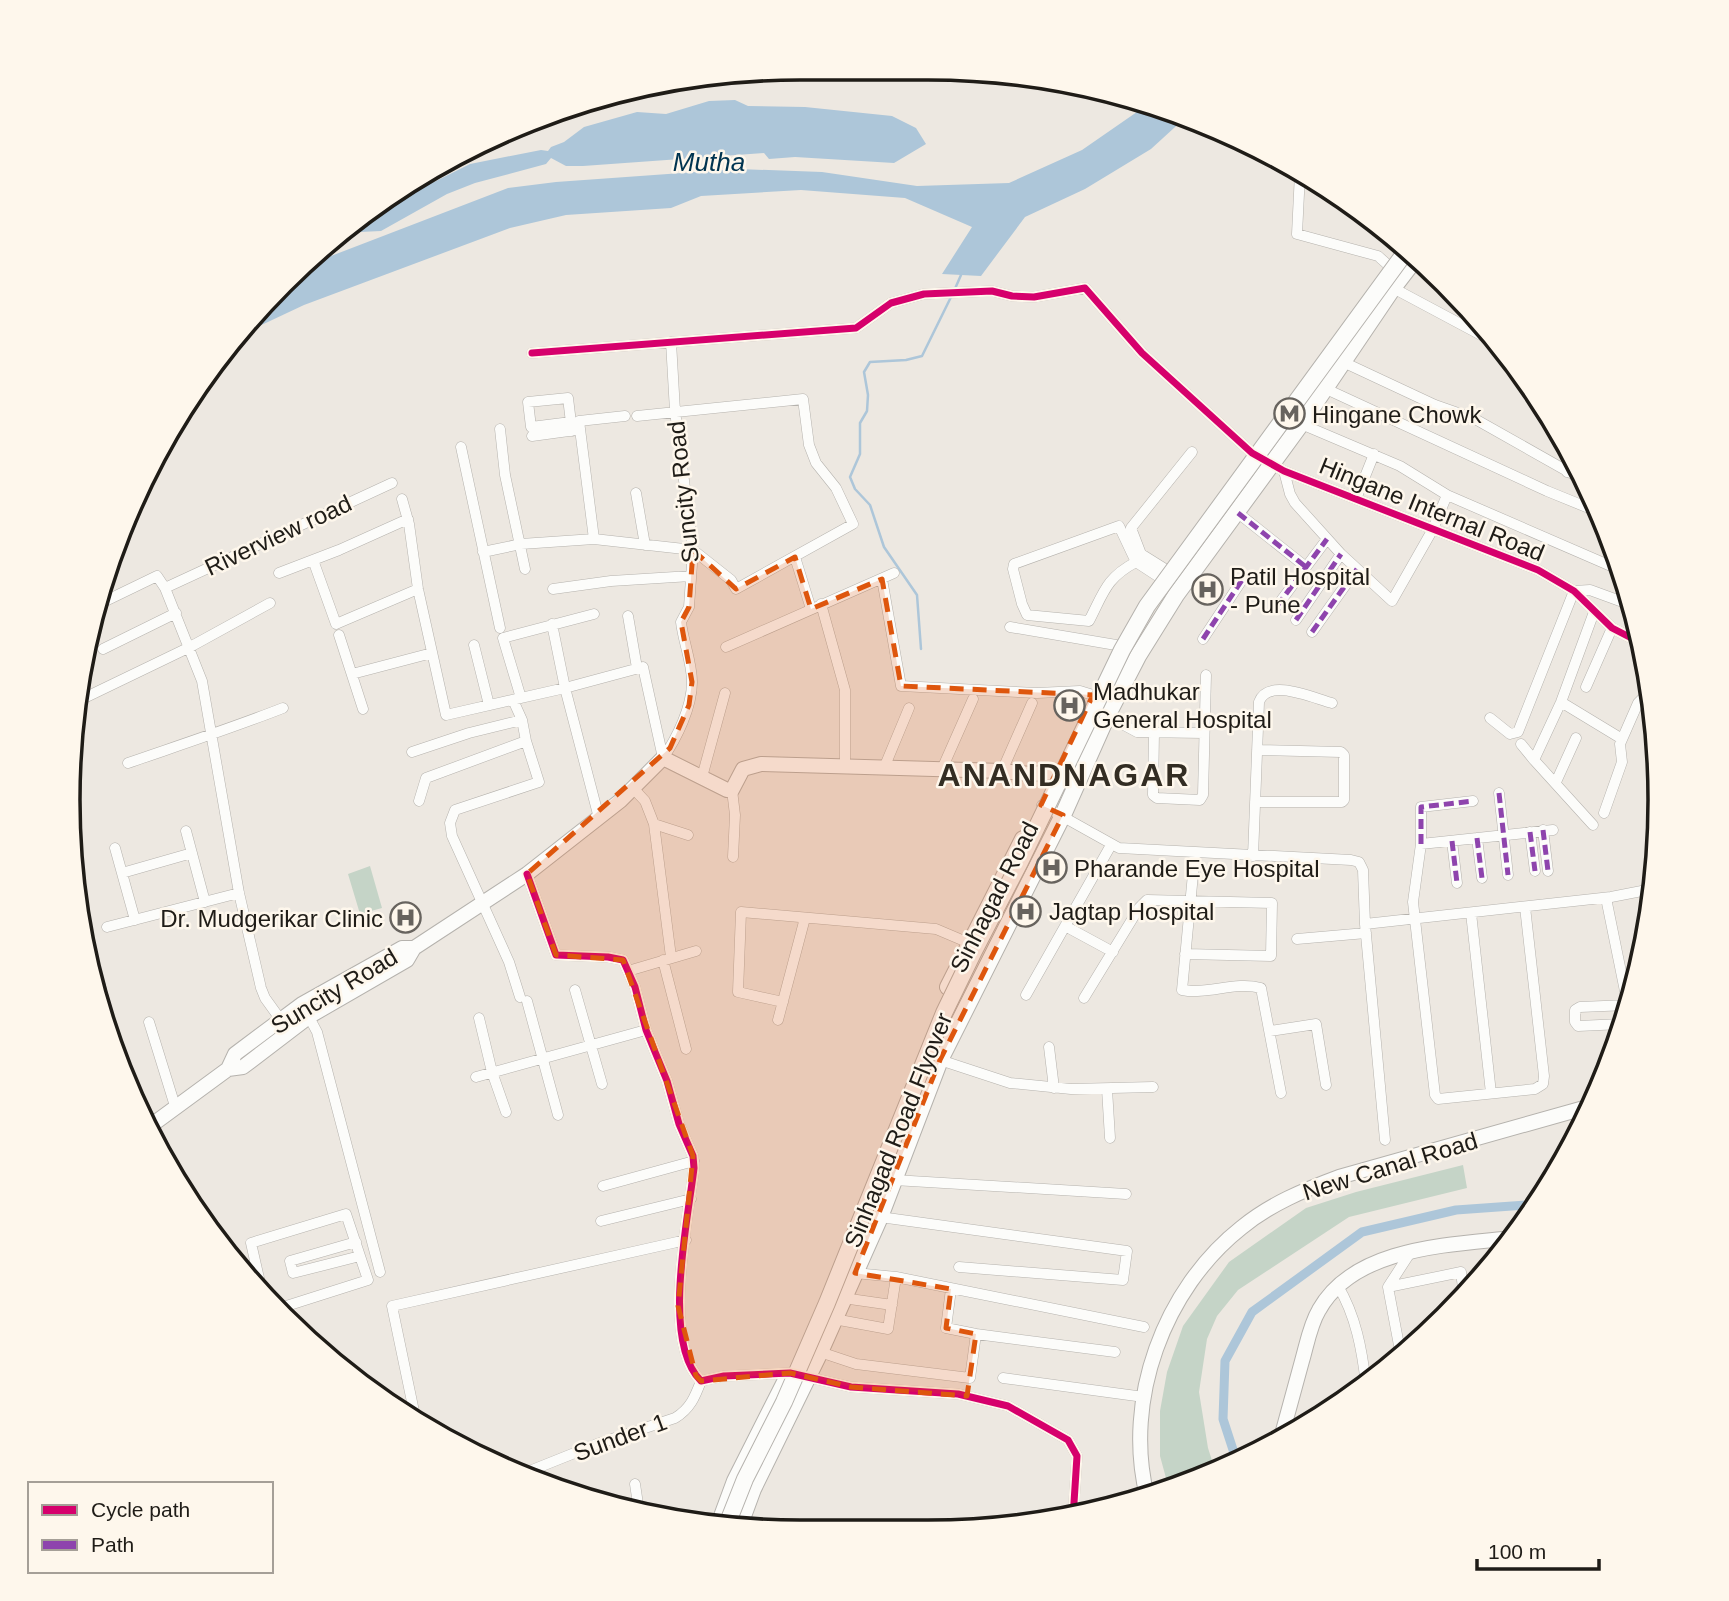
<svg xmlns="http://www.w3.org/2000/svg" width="1729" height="1601" font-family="Arial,sans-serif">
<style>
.green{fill:#c5d4c7}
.water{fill:#adc6d9}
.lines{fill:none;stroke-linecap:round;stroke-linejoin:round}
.stream{stroke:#adc6d9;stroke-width:2.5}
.canal{stroke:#adc6d9;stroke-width:9}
.street-casing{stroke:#b5b2ad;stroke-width:11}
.secondary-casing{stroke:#b5b2ad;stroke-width:16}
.primary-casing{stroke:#b5b2ad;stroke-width:18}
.street{stroke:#fcfcfa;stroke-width:10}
.secondary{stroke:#fcfcfa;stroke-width:14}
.primary{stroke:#fcfcfa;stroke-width:16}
.primary-bridge-casing{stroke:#b5b2ad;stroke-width:18;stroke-linecap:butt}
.primary-bridge{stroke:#fcfcfa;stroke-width:16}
.quiet{stroke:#8e44ad;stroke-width:5;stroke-dasharray:10 5;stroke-linecap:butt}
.cycleway-casing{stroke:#fef7ec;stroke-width:11}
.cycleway{stroke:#d6006c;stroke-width:7}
.marked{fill:#de560d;fill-opacity:0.2;stroke:#de560d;stroke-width:5;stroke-dasharray:14 9;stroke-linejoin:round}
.labels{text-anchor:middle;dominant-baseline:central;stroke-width:5;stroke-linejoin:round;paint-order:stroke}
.poi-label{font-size:24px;fill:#1f1c17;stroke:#fef7ec;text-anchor:start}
.street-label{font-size:24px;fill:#1f1c17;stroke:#fef7ec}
.water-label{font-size:26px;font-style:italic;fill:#003450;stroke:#fef7ec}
.district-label{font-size:32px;font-weight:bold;letter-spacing:2px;fill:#332d23;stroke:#fef7ec}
.rim{fill:none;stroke:#1f1c17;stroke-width:3.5}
</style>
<rect width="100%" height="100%" fill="#ede8e1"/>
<!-- green -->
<path class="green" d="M 370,866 L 382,908 L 360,914 L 348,874 Z
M 1463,1165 L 1467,1188 L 1349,1217 L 1238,1290 L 1217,1316 L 1207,1339 L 1199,1392 L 1208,1448 L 1216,1473 L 1169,1489 L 1160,1456 L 1160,1411 L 1167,1372 L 1183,1326 L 1229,1262 L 1306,1208 L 1356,1192 Z"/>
<!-- water -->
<path class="water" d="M 735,100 L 748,106 L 805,107 L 892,116 L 916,128 L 926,144 L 894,163 L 795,157 L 769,159 L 764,153 L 583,166 L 566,166 L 551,158 L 546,164 L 475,183 L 447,194 L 381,231 L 360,232 L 350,229 L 339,240 L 334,239 L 354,220 L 406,188 L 434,182 L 470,164 L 541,150 L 548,151 L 551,147 L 564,142 L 584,127 L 637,112 L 666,114 L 709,101 Z
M 1147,105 L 1186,117 L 1151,149 L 1085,189 L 1025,217 L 981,276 L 942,274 L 972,227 L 905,198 L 801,190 L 701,196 L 671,208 L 566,215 L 510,228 L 304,305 L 251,330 L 233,342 L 250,318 L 305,266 L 508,188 L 556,182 L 738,169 L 822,172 L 917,186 L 1009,183 L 1082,150 Z"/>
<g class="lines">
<!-- stream -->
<path class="stream" d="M 954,291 L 961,275
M 921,649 L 917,595 L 884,547 L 870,505 L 855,489 L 850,477 L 860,454 L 860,423 L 867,411 L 868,395 L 864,372 L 870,362 L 906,360 L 922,356 L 951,297"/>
<!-- canal -->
<path class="canal" d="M 1237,1462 L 1223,1419 L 1225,1361 L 1252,1312 L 1362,1232 L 1456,1210 L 1539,1204"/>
<defs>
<path id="street" d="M 1300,173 L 1297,234 L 1378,256 L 1388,265
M 1413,261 L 1441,279
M 1393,288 L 1496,343
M 532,353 L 856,328 L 891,303 L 924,294 L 992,291 L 1012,296 L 1034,297 L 1085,288 L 1142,353 L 1252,453 L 1284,471 L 1538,570 L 1574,591 L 1612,628 L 1643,644
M 1343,362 L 1435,405 L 1475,419 L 1583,480
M 1324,388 L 1547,491 L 1601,513
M 637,416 L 803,399 L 809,445 L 816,463 L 836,488 L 853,524 L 736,589 L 731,580 L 693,550
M 571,422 L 531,427 L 528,402 L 568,398 L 572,431
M 1301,424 L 1400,466 L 1447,495
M 500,429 L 505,475 L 525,569
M 532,436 L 576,430
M 461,447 L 500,628
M 1284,471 L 1290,494 L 1295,503 L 1341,554 L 1392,601 L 1433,529 L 1447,495 L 1620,570
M 1567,472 L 1573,460
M 636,493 L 645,545
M 402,499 L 409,524 L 418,589 L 446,715 L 565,688 L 643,667 L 663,758
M 1356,499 L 1374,454
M 1238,513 L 1306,567
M 594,539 L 579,421 L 625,416
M 483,552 L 521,544 L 594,539 L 693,550
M 795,557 L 811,609
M 313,560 L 336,624 L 418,589
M 1136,562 C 1106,578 1104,592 1089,621 L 1027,615 L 1022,604 L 1013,569 L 1014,564 L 1119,526 L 1136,562 L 1159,577
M 1165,569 L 1141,554 L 1131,528 L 1192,452
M 279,573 L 339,550 L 408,519
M 882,579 L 901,686 L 1037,693 L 1080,691 L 1093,695
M 165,588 L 392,483
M 553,589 L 611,581 L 691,576
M 821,604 L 845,690 L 845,767
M 95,606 L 157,576 L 165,588 L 202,681 L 239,893 L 261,988 L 265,998 L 283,1023
M 1277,606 L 1327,539
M 628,616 L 637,668
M 1296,620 L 1341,554
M 552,624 L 565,688 L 599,818
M 1010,627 L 1116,645
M 1312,632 L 1357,569
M 339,635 L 363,709
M 1203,639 L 1242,580
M 474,645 L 489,705
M 726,647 L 894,573
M 103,649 L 176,613
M 352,674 L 432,653
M 1586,687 L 1612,628
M 521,698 L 503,638 L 594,614
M 78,701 L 190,647 L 270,603
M 1561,702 L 1622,739
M 1107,716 L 1137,732 L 1204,733
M 1490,718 L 1510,734 L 1518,732 L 1574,591 L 1590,590 L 1631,605
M 1154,732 L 1153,795 L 1157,798 L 1200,800 L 1203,795 L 1206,675
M 1521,744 L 1534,760
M 412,752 L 469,733 L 522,720 L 513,700
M 663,758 C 677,738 692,707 692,682 C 692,662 683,641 681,622 L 689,607 L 693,550 L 675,411 L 671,342
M 128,763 C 180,745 232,728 283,708
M 884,768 L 909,708
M 942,769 L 973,699
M 1002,771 L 1032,703
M 702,777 L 725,693
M 1556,782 L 1576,738
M 633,788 L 645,801 L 654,824 L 671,957
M 732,790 L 735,815 L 733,857
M 1499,793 L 1508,875
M 419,801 L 426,778 L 526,741
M 1255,802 L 1342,802 L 1344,800 L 1344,755 L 1341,752 L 1257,750
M 1042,805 L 1119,848 L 1351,860 L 1359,862 L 1363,870 L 1365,924 L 1385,1140
M 1604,813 L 1622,762 L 1620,744 L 1638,703 L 1642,699 L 1651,698
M 654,824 L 688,835
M 1593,825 L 1534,760 L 1561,702 L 1594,612
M 1543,830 L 1548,871
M 186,831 L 205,902
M 1530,832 L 1535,871
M 1477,838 L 1482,878
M 1452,841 L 1457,883
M 1421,844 L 1421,807 L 1473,801
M 115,848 L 135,920
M 1195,853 L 1182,990 C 1208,995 1235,981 1261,988 L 1281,1093
M 1253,856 L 1259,702 C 1268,677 1313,698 1332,703
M 122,873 L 192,853
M 527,874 L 556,955 L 608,957 L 623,960 L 635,987 L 646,1030 L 667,1081 L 679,1124 L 693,1156 L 694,1168 C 688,1220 661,1342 701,1381 L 724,1376 L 790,1373 L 851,1387 L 958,1394 L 1008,1406 L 1068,1440 L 1077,1456 L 1073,1518
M 1606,898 L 1628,1006
M 1525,907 L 1544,1076 L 1543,1084 L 1535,1089 L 1438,1099 L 1435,1095 L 1413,902 L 1421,844 L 1553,830
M 1471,913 L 1491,1093
M 1365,924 L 1611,897 L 1652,889
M 1065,926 L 1113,952
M 107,927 L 239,893
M 1297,939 L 1366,933
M 663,960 L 686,1049
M 628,971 L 696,951
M 91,973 L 100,985 L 127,1085
M 575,990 L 602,1084
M 1026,995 L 1111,845
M 520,997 L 509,962 L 452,836 L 450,823 L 455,810 L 539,782 L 526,741 L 522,720
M 1084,998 L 1139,908 L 1147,900 L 1272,903 L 1271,956 L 1185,954
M 527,1001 L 558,1115
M 783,1002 L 738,992 L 741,912 L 936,929 L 969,943
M 302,1004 L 317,1032 L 380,1272
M 479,1018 L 492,1072 L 506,1112
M 778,1020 L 805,918
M 149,1022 L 175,1106
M 1622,1024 L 1578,1026 L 1575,1022 L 1575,1010 L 1580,1007 L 1628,1005
M 1270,1031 L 1316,1024 L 1326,1085
M 1049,1047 L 1054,1088
M 940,1060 L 1010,1083 L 1071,1089 L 1153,1087
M 476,1077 L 646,1030
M 1107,1089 L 1110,1138
M 894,1180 L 1126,1194
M 603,1186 L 694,1161
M 880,1217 L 1127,1251 L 1123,1280 L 959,1267
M 601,1221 L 691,1199
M 1499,1240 L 1500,1253
M 356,1242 L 290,1261 L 293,1273 L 360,1256
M 855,1273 L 896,1277 L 1144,1327
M 1338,1286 C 1356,1316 1362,1350 1366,1384
M 261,1287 L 251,1243 L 346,1214 L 368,1280 L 280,1308
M 1388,1287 L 1461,1272 L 1464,1296
M 951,1289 L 946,1328 L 976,1334
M 843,1298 L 892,1305
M 834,1319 L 888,1329 L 896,1277
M 820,1352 L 856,1364 L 970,1378 L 976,1334 L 1115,1352
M 1401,1356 L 1388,1287 L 1410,1253
M 1003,1378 L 1144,1397
M 416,1421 L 392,1306 L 686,1240
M 522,1474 L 597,1444 L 675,1418 C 690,1409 695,1397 701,1381
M 635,1484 L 639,1511"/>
<path id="secondary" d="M 228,1069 L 243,1067 L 310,1016 L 407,960 L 414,948 L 527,874 L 620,801 L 663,758 L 727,790 L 732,790 L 743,769 L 761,764 L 1002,771 L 1030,774 L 1058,772 L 1079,781
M 149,1127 L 228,1069 L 235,1054 L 302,1004 L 402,948 L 414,948
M 1281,1438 C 1288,1413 1295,1387 1302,1361 C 1307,1344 1310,1325 1319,1310 C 1354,1247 1449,1245 1512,1238
M 1147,1496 C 1123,1400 1164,1289 1241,1228 C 1270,1204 1304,1190 1339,1177 L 1591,1106"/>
<path id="primary" d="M 948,987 L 1023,839
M 718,1527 L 735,1481 L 786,1380
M 739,1527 L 753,1489 L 820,1352 L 880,1217 L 940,1060 L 1063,815 L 1107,716 L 1138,656 L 1176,595 L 1301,424 L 1393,288 L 1416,258"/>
</defs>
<!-- street casing -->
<use href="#street" class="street-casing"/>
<!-- secondary casing -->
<use href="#secondary" class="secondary-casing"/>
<!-- primary casing -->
<use href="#primary" class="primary-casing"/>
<!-- street -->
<use href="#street" class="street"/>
<!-- secondary -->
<use href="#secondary" class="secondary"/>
<!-- primary -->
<use href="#primary" class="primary"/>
<defs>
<path id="primary-bridge" d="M 726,1527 L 745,1479 L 784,1402 L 827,1303 L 944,1013 L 974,951 L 1020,862 L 1122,650 L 1147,606 L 1407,250"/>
</defs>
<!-- primary-bridge casing -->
<use href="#primary-bridge" class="primary-bridge-casing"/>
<!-- primary-bridge -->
<use href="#primary-bridge" class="primary-bridge"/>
<!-- quiet -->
<path class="quiet" d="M 1238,513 L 1306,567
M 1277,606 L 1327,539
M 1296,620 L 1341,554
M 1312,632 L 1357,569
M 1203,639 L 1242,580
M 1499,793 L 1508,875
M 1543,830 L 1548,871
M 1530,832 L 1535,871
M 1477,838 L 1482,878
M 1452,841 L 1457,883
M 1421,844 L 1421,807 L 1473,801"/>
<defs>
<path id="cycleway" d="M 532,353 L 856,328 L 891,303 L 924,294 L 992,291 L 1012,296 L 1034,297 L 1085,288 L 1142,353 L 1252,453 L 1284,471 L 1538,570 L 1574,591 L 1612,628 L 1643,644
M 527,874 L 556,955 L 608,957 L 623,960 L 635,987 L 646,1030 L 667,1081 L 679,1124 L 693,1156 L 694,1168 C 688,1220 661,1342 701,1381 L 724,1376 L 790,1373 L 851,1387 L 958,1394 L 1008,1406 L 1068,1440 L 1077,1456 L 1073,1518"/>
</defs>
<!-- cycleway casing -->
<use href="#cycleway" class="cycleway-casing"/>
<!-- cycleway -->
<use href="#cycleway" class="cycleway"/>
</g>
<!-- marked area -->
<path class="marked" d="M 693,550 L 736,589 L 795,557 L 811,609 L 882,579 L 901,686 L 1093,695 L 1041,805 L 1063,815 L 940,1060 L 855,1273 L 951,1289 L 946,1328 L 976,1334 L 967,1396 L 851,1387 L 790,1373 L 701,1381 L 696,1376 L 678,1306 L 693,1156 L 623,960 L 556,955 L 527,874 L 670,748 L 689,705 L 692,682 L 681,622 L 689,607 Z"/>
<!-- icons -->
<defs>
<symbol id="metro-ring" viewBox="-11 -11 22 22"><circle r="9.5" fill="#fef7ec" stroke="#67635e" stroke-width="1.5"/><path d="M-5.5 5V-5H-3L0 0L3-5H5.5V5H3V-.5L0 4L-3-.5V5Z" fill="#67635e"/></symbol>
<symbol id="hospital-ring" viewBox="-11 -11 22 22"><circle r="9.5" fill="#fef7ec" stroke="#67635e" stroke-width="1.5"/><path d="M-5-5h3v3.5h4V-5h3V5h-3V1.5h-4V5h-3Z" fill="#67635e"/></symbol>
</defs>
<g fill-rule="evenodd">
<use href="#metro-ring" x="1272" y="396" width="35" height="35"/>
<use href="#hospital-ring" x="1190" y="572" width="35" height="35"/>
<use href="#hospital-ring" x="1052" y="688" width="35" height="35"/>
<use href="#hospital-ring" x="1034" y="850" width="35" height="35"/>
<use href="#hospital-ring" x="1008" y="894" width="35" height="35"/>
<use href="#hospital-ring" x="388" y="900" width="35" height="35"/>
</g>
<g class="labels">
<!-- poi labels -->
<g class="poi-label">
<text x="1312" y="414">Hingane Chowk</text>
<text x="1230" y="576">Patil Hospital<tspan x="1230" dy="28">- Pune</tspan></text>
<text x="1093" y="691">Madhukar<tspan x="1093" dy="28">General Hospital</tspan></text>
<text x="1074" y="868">Pharande Eye Hospital</text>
<text x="1049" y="911">Jagtap Hospital</text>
<text x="383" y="918" text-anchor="end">Dr. Mudgerikar Clinic</text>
</g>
<!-- street labels -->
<g class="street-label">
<text transform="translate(683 492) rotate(-96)">Suncity Road</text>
<text transform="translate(1432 509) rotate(22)">Hingane Internal Road</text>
<text transform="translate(278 535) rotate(-25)">Riverview road</text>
<text transform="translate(994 897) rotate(-63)">Sinhagad Road</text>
<text transform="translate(334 991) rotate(-31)">Suncity Road</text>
<text transform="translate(898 1130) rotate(-68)">Sinhagad Road Flyover</text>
<text transform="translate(1390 1166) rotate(-17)">New Canal Road</text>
<text transform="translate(620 1437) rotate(-20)">Sunder 1</text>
</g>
<!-- water labels -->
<g class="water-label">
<text x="709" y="162">Mutha</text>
</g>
<!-- district labels -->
<g class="district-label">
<text x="1064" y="775">ANANDNAGAR</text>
</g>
</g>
<!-- crop -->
<path d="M0 0H1729V1601H0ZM800 80H928A720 720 0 0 1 1648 800V800A720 720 0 0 1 928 1520H800A720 720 0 0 1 80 800V800A720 720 0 0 1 800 80Z" fill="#fef7ec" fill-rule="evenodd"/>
<path class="rim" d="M800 80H928A720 720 0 0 1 1648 800V800A720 720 0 0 1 928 1520H800A720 720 0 0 1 80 800V800A720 720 0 0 1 800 80Z"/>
<!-- legend -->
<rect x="28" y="1482" width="245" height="91" fill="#fef7ec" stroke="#a59f97" stroke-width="2"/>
<rect x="42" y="1505" width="35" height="10" fill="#d6006c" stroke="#a59f97" stroke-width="2"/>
<text x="91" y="1517" font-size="21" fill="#1f1c17">Cycle path</text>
<rect x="42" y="1540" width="35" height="10" fill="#8e44ad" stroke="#a59f97" stroke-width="2"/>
<text x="91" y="1552" font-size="21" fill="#1f1c17">Path</text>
<!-- scale -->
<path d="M1477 1559v10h122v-10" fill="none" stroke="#1f1c17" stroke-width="3.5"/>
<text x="1488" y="1559" font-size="21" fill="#1f1c17" stroke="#fef7ec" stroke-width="5" paint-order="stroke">100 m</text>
</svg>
